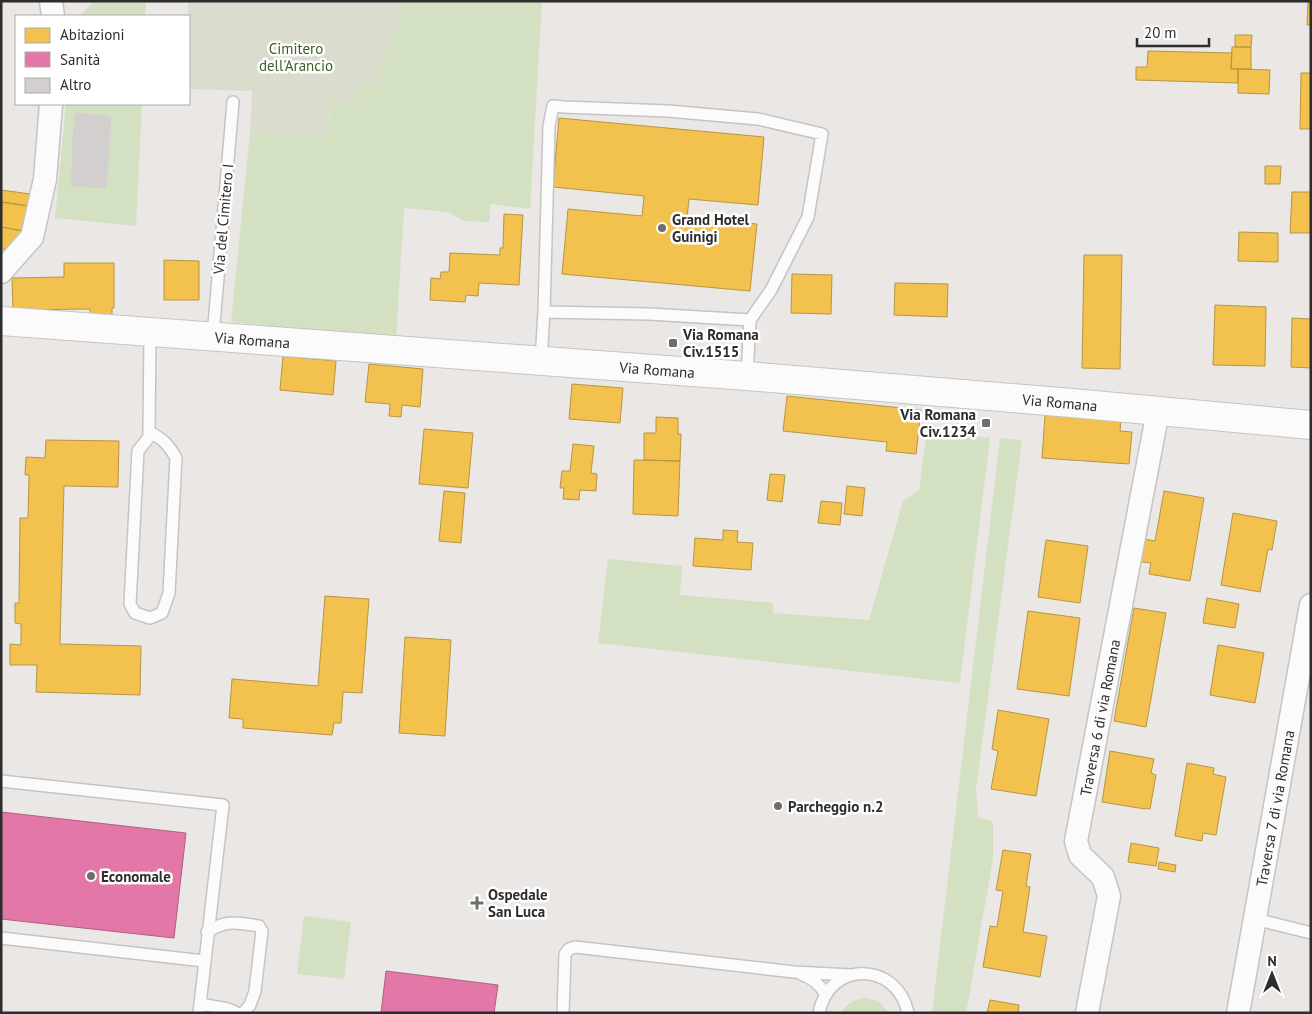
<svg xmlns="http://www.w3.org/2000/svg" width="1312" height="1014" font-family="'PT Sans',sans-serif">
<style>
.green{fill:#d3e1c2}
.cemetery{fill:#daddce}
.homes{fill:#f2c14e;stroke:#b79544}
.health{fill:#e377a8;stroke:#ac6183}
.building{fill:#d2cfce;stroke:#d5d2d0}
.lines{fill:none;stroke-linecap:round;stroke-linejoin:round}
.lane-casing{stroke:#c5c4c4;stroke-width:14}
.street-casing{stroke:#c5c4c4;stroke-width:25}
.secondary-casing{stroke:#c5c4c4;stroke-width:30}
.lane{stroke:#fcfbfb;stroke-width:11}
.street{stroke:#fcfbfb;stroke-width:22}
.secondary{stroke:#fcfbfb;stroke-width:28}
.poi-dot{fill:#6f6e6d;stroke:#fff;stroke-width:2}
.labels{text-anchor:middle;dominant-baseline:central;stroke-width:5;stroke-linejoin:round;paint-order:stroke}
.park-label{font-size:15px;fill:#3c6225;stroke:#fff}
.street-label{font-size:15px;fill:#2d2d2d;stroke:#fff}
.poi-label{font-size:15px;font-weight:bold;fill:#2d2d2d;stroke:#fff;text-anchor:start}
</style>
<rect width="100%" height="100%" fill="#eae7e5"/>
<!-- green -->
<path class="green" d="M 94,1 L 146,1 L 145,16 L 80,16 Z
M 399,1 L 542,1 L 530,209 L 491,204 L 489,222 L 464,221 L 448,212 L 404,208 L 396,339 L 231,322 L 250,133 L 329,136 L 330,101 L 357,84 L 398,23 Z
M 66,104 L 142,104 L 136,226 L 55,218 Z
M 927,431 L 990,438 L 960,683 L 598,643 L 608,559 L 682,566 L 680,595 L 773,603 L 773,613 L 869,620 L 903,501 L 919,490 Z
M 1000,438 L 1022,440 L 976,789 L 978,817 L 993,822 L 993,859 L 966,1013 L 932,1013 Z
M 304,916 L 351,922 L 344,979 L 297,974 Z
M 866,998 L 878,1001 L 889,1013 L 841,1013 C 847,1003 855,999 866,998 Z"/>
<!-- cemetery -->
<path class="cemetery" d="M 188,1 L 399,1 L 398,23 L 374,87 L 357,85 L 355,103 L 330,101 L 329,136 L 250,133 L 252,91 L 189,89 Z"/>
<!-- homes -->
<path class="homes" d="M 1308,1 L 1311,1 L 1311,25 L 1307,25 Z
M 1235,35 L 1252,35 L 1251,47 L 1235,47 Z
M 1232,47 L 1251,47 L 1251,69 L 1231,69 Z
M 1148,51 L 1232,53 L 1231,69 L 1238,69 L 1238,83 L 1136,80 L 1136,67 L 1147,67 Z
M 1238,69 L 1270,70 L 1269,94 L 1238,93 Z
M 1301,73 L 1311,73 L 1311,129 L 1300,129 Z
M 559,118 L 764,137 L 758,205 L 689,199 L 687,218 L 757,224 L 750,291 L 562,274 L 568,209 L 642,216 L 644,196 L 553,187 Z
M 1265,166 L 1281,166 L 1280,184 L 1265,184 Z
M 1,190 L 38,195 L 36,207 L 1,202 Z
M 1292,192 L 1311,192 L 1311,233 L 1290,233 Z
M 2,202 L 36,207 L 28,232 L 1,227 Z
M 504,214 L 523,215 L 519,285 L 479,283 L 478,296 L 466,295 L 465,302 L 430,300 L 431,278 L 440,279 L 441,272 L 449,272 L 450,253 L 500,255 L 500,248 L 503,248 Z
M 1,227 L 28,232 L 17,251 L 1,249 Z
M 1239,232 L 1278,233 L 1278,262 L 1238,261 Z
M 1084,255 L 1122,255 L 1120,369 L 1082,368 Z
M 164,260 L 199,261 L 199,300 L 164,300 Z
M 64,263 L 114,263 L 114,308 L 112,308 L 112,319 L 91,319 L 90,309 L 13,310 L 12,278 L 64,277 Z
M 792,274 L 832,275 L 831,314 L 791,313 Z
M 895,283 L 948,284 L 947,317 L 894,315 Z
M 1215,305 L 1266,307 L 1265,366 L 1213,365 Z
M 1292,318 L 1311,319 L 1311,368 L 1291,367 Z
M 283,356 L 336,361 L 333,395 L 280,390 Z
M 369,364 L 423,369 L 420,407 L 402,405 L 401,417 L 389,416 L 390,404 L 365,402 Z
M 572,384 L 623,388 L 620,423 L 569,419 Z
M 787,396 L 921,410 L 916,454 L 886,451 L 887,442 L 783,431 Z
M 1045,415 L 1121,420 L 1120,431 L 1132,432 L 1129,464 L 1042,458 Z
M 656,417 L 678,418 L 678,434 L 681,434 L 680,461 L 644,460 L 644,433 L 656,433 Z
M 424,429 L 473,433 L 468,488 L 419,484 Z
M 46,440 L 119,441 L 118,487 L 64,486 L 60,644 L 141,646 L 140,695 L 36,692 L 37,665 L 10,665 L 10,644 L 21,645 L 21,624 L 15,623 L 15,603 L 19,603 L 20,518 L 28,518 L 29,475 L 25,475 L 26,457 L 45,458 Z
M 573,444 L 594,446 L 591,473 L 597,474 L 596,491 L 580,490 L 579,500 L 563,499 L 564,488 L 560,488 L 562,471 L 570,471 Z
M 634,460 L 680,461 L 678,516 L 633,514 Z
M 770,474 L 785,475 L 782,502 L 767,500 Z
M 847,486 L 865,488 L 862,516 L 844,514 Z
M 444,491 L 465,493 L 461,543 L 439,541 Z
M 1164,491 L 1204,498 L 1190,581 L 1149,574 L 1151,563 L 1135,561 L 1139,538 L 1155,541 Z
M 821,501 L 842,503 L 840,525 L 818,523 Z
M 1233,513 L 1277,521 L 1272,550 L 1268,549 L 1260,592 L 1221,585 Z
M 723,530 L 738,531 L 737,542 L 753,543 L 751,570 L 693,566 L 695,538 L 723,540 Z
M 1046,540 L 1088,546 L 1080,603 L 1038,597 Z
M 325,596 L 369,599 L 362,693 L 343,692 L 341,723 L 334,723 L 332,735 L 243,728 L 243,719 L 229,718 L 232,679 L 318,686 Z
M 1207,598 L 1239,604 L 1235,628 L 1203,623 Z
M 1134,608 L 1166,613 L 1146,727 L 1114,721 Z
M 1028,611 L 1080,618 L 1069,696 L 1017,689 Z
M 405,637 L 451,640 L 445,736 L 399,733 Z
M 1218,645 L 1264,653 L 1255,703 L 1210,695 Z
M 998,710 L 1049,719 L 1036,796 L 991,789 L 998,751 L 992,749 Z
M 1110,751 L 1154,759 L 1151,773 L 1156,775 L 1150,809 L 1145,808 L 1145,809 L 1102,802 Z
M 1187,763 L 1214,768 L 1213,774 L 1226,777 L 1216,835 L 1203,833 L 1202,841 L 1175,836 Z
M 1131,843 L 1159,848 L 1156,866 L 1128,862 Z
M 1003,850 L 1031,854 L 1026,886 L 1030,887 L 1023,932 L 1047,936 L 1040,977 L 983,967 L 990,926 L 997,927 L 1003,891 L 996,890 Z
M 1159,862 L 1176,865 L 1175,872 L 1158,869 Z
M 990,1000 L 1019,1005 L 1018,1013 L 987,1013 Z"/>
<!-- health -->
<path class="health" d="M 1,812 L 186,833 L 174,938 L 1,919 Z
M 386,971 L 498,985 L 494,1013 L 381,1013 Z"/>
<!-- building -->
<path class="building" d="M 75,113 L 111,116 L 109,153 L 72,150 Z
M 73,151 L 109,153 L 106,188 L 71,186 Z"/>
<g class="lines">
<defs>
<path id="lane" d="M 544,312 L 549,126 L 553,106 L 564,107 L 668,111 L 758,119 L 822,134 L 808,217 L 771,290 L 750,320
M 213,336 L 233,102
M 541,360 L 544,312 L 649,314 L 750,320 L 747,376
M 149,432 C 162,438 169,445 176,458 L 169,593 L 162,613 L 150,618 L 135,613 L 130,604 L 138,451 L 149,437 L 149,432 L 150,333
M 1,781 L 223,805 L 199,1013
M 1255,919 L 1311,933
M 207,932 C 227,919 237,923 259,926 L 262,931 L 255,991 L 250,1005 L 243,1013
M 1,938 L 204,961
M 801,974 C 812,978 820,984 826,995
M 200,1004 L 228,1009 L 237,1013
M 563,1013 L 565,954 L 569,949 L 575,947 L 794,972 L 852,975
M 819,1013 C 829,960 897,961 908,1013"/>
<g id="street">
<path d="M 51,1 L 53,16"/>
<path d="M 1,272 L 32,237 L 45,179 L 51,104"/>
<path id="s1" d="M 1087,1013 L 1109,896 L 1103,877 L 1080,855 L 1076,841 L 1158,411"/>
<path id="s2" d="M 1238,1013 L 1311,605"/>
</g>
<g id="secondary">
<path id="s3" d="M 1,321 L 747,376 L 1072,403 L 1311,425"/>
</g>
</defs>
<!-- lane casing -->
<use href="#lane" class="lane-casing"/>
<!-- street casing -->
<use href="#street" class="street-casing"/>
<!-- secondary casing -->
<use href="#secondary" class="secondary-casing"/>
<!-- lane -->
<use href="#lane" class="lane"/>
<!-- street -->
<use href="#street" class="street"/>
<!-- secondary -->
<use href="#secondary" class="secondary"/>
</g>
<!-- markers -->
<g class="poi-dot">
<circle cx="662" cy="228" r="5"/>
<rect x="668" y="338" width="10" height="10" rx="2.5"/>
<rect x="981" y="418" width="10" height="10" rx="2.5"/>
<circle cx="778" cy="806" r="5"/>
<circle cx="91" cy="876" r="5"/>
<path d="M474.5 895.5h5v5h5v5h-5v5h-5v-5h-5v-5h5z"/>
</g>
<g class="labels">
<!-- park labels -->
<g class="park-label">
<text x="296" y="48">Cimitero<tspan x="296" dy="17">dell'Arancio</tspan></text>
</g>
<!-- street labels -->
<g class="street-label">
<text transform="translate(223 219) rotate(-85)">Via del Cimitero I</text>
<text stroke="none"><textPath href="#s3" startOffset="252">Via Romana</textPath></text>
<text stroke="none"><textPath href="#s3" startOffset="658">Via Romana</textPath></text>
<text stroke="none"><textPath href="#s3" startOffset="1062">Via Romana</textPath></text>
<text stroke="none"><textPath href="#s1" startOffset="311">Traversa 6 di via Romana</textPath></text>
<text stroke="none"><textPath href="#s2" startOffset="208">Traversa 7 di via Romana</textPath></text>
</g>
<!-- poi labels -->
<g class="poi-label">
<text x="672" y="219">Grand Hotel<tspan x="672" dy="17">Guinigi</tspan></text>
<text x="683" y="334">Via Romana<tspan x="683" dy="17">Civ.1515</tspan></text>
<text x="976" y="414" text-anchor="end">Via Romana<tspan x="976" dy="17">Civ.1234</tspan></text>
<text x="788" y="806">Parcheggio n.2</text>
<text x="101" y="876">Economale</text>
<text x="488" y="894">Ospedale<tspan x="488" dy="17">San Luca</tspan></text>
</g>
</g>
<!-- border -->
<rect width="1312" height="1014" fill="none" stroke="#2d2d2d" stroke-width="5"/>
<!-- legend -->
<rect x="15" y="15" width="175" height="90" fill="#ffffff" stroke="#ababab"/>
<rect x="25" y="28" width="25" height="15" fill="#f2c14e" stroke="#ababab"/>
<text x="60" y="40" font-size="15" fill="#2d2d2d">Abitazioni</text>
<rect x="25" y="52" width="25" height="15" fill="#e377a8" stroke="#ababab"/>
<text x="60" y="65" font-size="15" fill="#2d2d2d">Sanità</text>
<rect x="25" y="78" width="25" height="15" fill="#d2cfce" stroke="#ababab"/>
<text x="60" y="90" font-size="15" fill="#2d2d2d">Altro</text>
<!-- north arrow -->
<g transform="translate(1272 974)" stroke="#ffffff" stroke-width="4" paint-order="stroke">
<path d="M0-4L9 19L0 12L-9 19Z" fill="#2d2d2d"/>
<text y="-8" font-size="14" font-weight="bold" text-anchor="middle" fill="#2d2d2d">N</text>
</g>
<!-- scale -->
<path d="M1137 38v8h72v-8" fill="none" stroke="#2d2d2d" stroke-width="2.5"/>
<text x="1144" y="38" font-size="15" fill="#2d2d2d" stroke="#ffffff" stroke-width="4" paint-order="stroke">20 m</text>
</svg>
